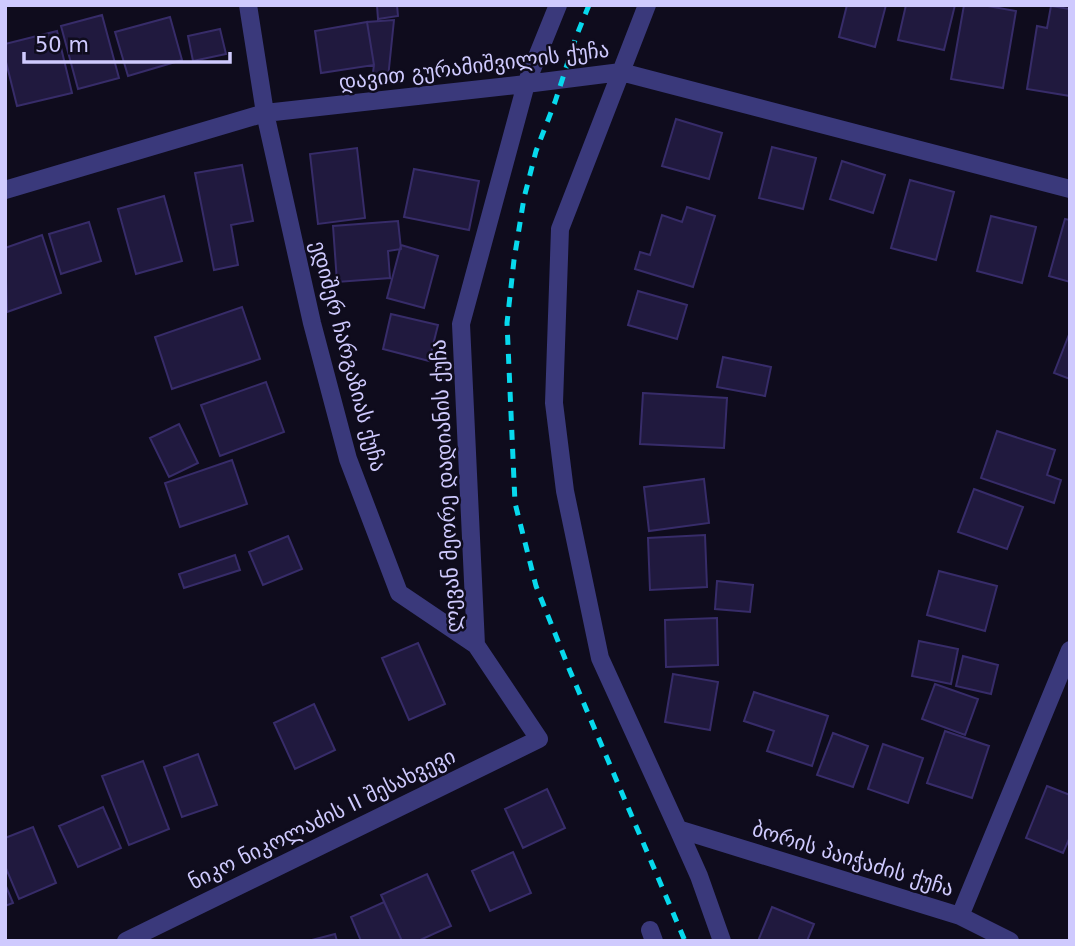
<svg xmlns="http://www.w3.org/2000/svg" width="1075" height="946" font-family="'DejaVu Sans','Noto Sans Georgian',sans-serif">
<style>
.building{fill:#20193e;stroke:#372c69;stroke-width:2}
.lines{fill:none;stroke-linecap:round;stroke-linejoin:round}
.minor{stroke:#3a397b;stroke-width:18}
.rail{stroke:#07d9ed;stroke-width:5;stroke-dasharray:10 9;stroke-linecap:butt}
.labels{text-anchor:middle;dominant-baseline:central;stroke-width:5;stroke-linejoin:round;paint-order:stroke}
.street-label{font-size:21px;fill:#cfcafe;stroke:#0f0c1d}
</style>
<rect width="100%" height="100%" fill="#0f0c1d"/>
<!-- building -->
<path class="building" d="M 377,5 L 397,5 L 398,16 L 378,19 Z
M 847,5 L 886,5 L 875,47 L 839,37 Z
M 906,5 L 955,5 L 944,50 L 898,40 Z
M 964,5 L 982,5 L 1016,11 L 1003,88 L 951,79 Z
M 1051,6 L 1070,9 L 1070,96 L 1027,89 L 1037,26 L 1047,28 Z
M 102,15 L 119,78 L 78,89 L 61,26 Z
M 170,17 L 182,60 L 128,76 L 115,32 Z
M 394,20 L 388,78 L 372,80 L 374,65 L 367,22 Z
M 367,22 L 374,65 L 321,73 L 315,31 Z
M 220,29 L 226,54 L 193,61 L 188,36 Z
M 57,31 L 72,93 L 17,106 L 5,58 L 5,44 Z
M 676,119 L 722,133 L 709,179 L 662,166 Z
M 772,147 L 816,158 L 803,209 L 759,198 Z
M 357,148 L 365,218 L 318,224 L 310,154 Z
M 842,161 L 885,175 L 873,213 L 830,199 Z
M 242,165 L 253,221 L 231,225 L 238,265 L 214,270 L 195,173 Z
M 414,169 L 479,181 L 469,230 L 404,217 Z
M 910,180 L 954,192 L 936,260 L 891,248 Z
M 164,196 L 182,261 L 136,274 L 118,209 Z
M 687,207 L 715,216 L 693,287 L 635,269 L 640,252 L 650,255 L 662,215 L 682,222 Z
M 991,216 L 1036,227 L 1022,283 L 977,271 Z
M 1065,219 L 1070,220 L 1070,282 L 1049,276 Z
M 398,221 L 401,249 L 388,251 L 390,278 L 337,282 L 333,226 Z
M 89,222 L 101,261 L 61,274 L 49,234 Z
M 42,235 L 61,293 L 7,312 L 5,248 Z
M 401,245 L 438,256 L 424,308 L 387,298 Z
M 638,291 L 687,305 L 677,339 L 628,325 Z
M 242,307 L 260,359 L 172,389 L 155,337 Z
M 391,314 L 438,325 L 429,361 L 383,349 Z
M 1070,332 L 1070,379 L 1054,373 Z
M 723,357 L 771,367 L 765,396 L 717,387 Z
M 266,382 L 284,432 L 220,456 L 201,405 Z
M 643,393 L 727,398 L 724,448 L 640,444 Z
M 179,424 L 198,463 L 169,477 L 150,438 Z
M 997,431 L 1055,450 L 1047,475 L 1061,480 L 1054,503 L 981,478 Z
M 232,460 L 247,504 L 180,527 L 165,483 Z
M 704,479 L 709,523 L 649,531 L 644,487 Z
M 974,489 L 1023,507 L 1007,549 L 958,532 Z
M 705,535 L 707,587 L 650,590 L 648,538 Z
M 288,536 L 302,569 L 263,585 L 249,552 Z
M 235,555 L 240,570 L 184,588 L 179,574 Z
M 939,571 L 997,586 L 985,631 L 927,615 Z
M 717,581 L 753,585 L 750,612 L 715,609 Z
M 717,618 L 718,665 L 666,667 L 665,620 Z
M 919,641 L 958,649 L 951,684 L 912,676 Z
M 418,643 L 445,704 L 409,720 L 382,658 Z
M 963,656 L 998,665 L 991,694 L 956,686 Z
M 673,674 L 718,682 L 710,730 L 665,722 Z
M 935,684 L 978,699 L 965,735 L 922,719 Z
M 754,692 L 828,716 L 812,766 L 767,751 L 774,731 L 744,721 Z
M 314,704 L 335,750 L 295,769 L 274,723 Z
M 945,731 L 989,746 L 972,798 L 927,783 Z
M 833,733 L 868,746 L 853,787 L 817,775 Z
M 883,744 L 923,758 L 908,803 L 868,789 Z
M 198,754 L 217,805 L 182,817 L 164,767 Z
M 143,761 L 169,829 L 129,845 L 102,776 Z
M 1047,786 L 1070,795 L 1070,837 L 1063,853 L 1026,838 Z
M 547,789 L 565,828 L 523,848 L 505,809 Z
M 103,807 L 121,848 L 78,867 L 59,826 Z
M 33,827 L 56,883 L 19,899 L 5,866 L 5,838 Z
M 513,852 L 531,893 L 490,911 L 472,871 Z
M 427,874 L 451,926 L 418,941 L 402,941 L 381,895 Z
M 5,884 L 13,903 L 5,906 Z
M 384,902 L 402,941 L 361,941 L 351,917 Z
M 772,907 L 814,924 L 807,941 L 758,941 Z
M 335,934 L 337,941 L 308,941 Z"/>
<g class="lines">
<!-- minor -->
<path class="minor" d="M 647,5 L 560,229 L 554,403 L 565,491 L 600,658 L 678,829 L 699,876 L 722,941
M 5,190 L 265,113 L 526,84 L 621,72 L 1070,189
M 476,645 L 461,324 L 526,84 L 558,5
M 678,829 L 960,916 L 1010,941
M 960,916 L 1070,650
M 650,930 L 654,941
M 126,941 L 539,739 L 476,645 L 399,593 L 348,459 L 312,323 L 265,113 L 248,5"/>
<!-- rail -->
<path class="rail" d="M 589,5 L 576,37 L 555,102 L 536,151 L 524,198 L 514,260 L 507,323 L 515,503 L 536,586 L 570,671 L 685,941"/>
</g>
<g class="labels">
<!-- street labels -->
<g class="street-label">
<text transform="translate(474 66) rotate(-7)">დავით გურამიშვილის ქუჩა</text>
<text transform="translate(348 356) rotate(75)">ედიშერ ჩარგაზიას ქუჩა</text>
<text transform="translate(446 486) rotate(-93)">ლევან მეორე დადიანის ქუჩა</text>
<text transform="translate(322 819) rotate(-26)">ნიკო ნიკოლაძის II შესახვევი</text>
<text transform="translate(853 859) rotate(17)">ბორის პაიჭაძის ქუჩა</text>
</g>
</g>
<!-- border -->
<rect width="1075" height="946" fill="none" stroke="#cfcafe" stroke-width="14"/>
<!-- scale -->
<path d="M24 52v10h206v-10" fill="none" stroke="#cfcafe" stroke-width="3.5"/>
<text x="35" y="52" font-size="21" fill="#cfcafe" stroke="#0f0c1d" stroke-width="5" paint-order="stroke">50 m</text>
</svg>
